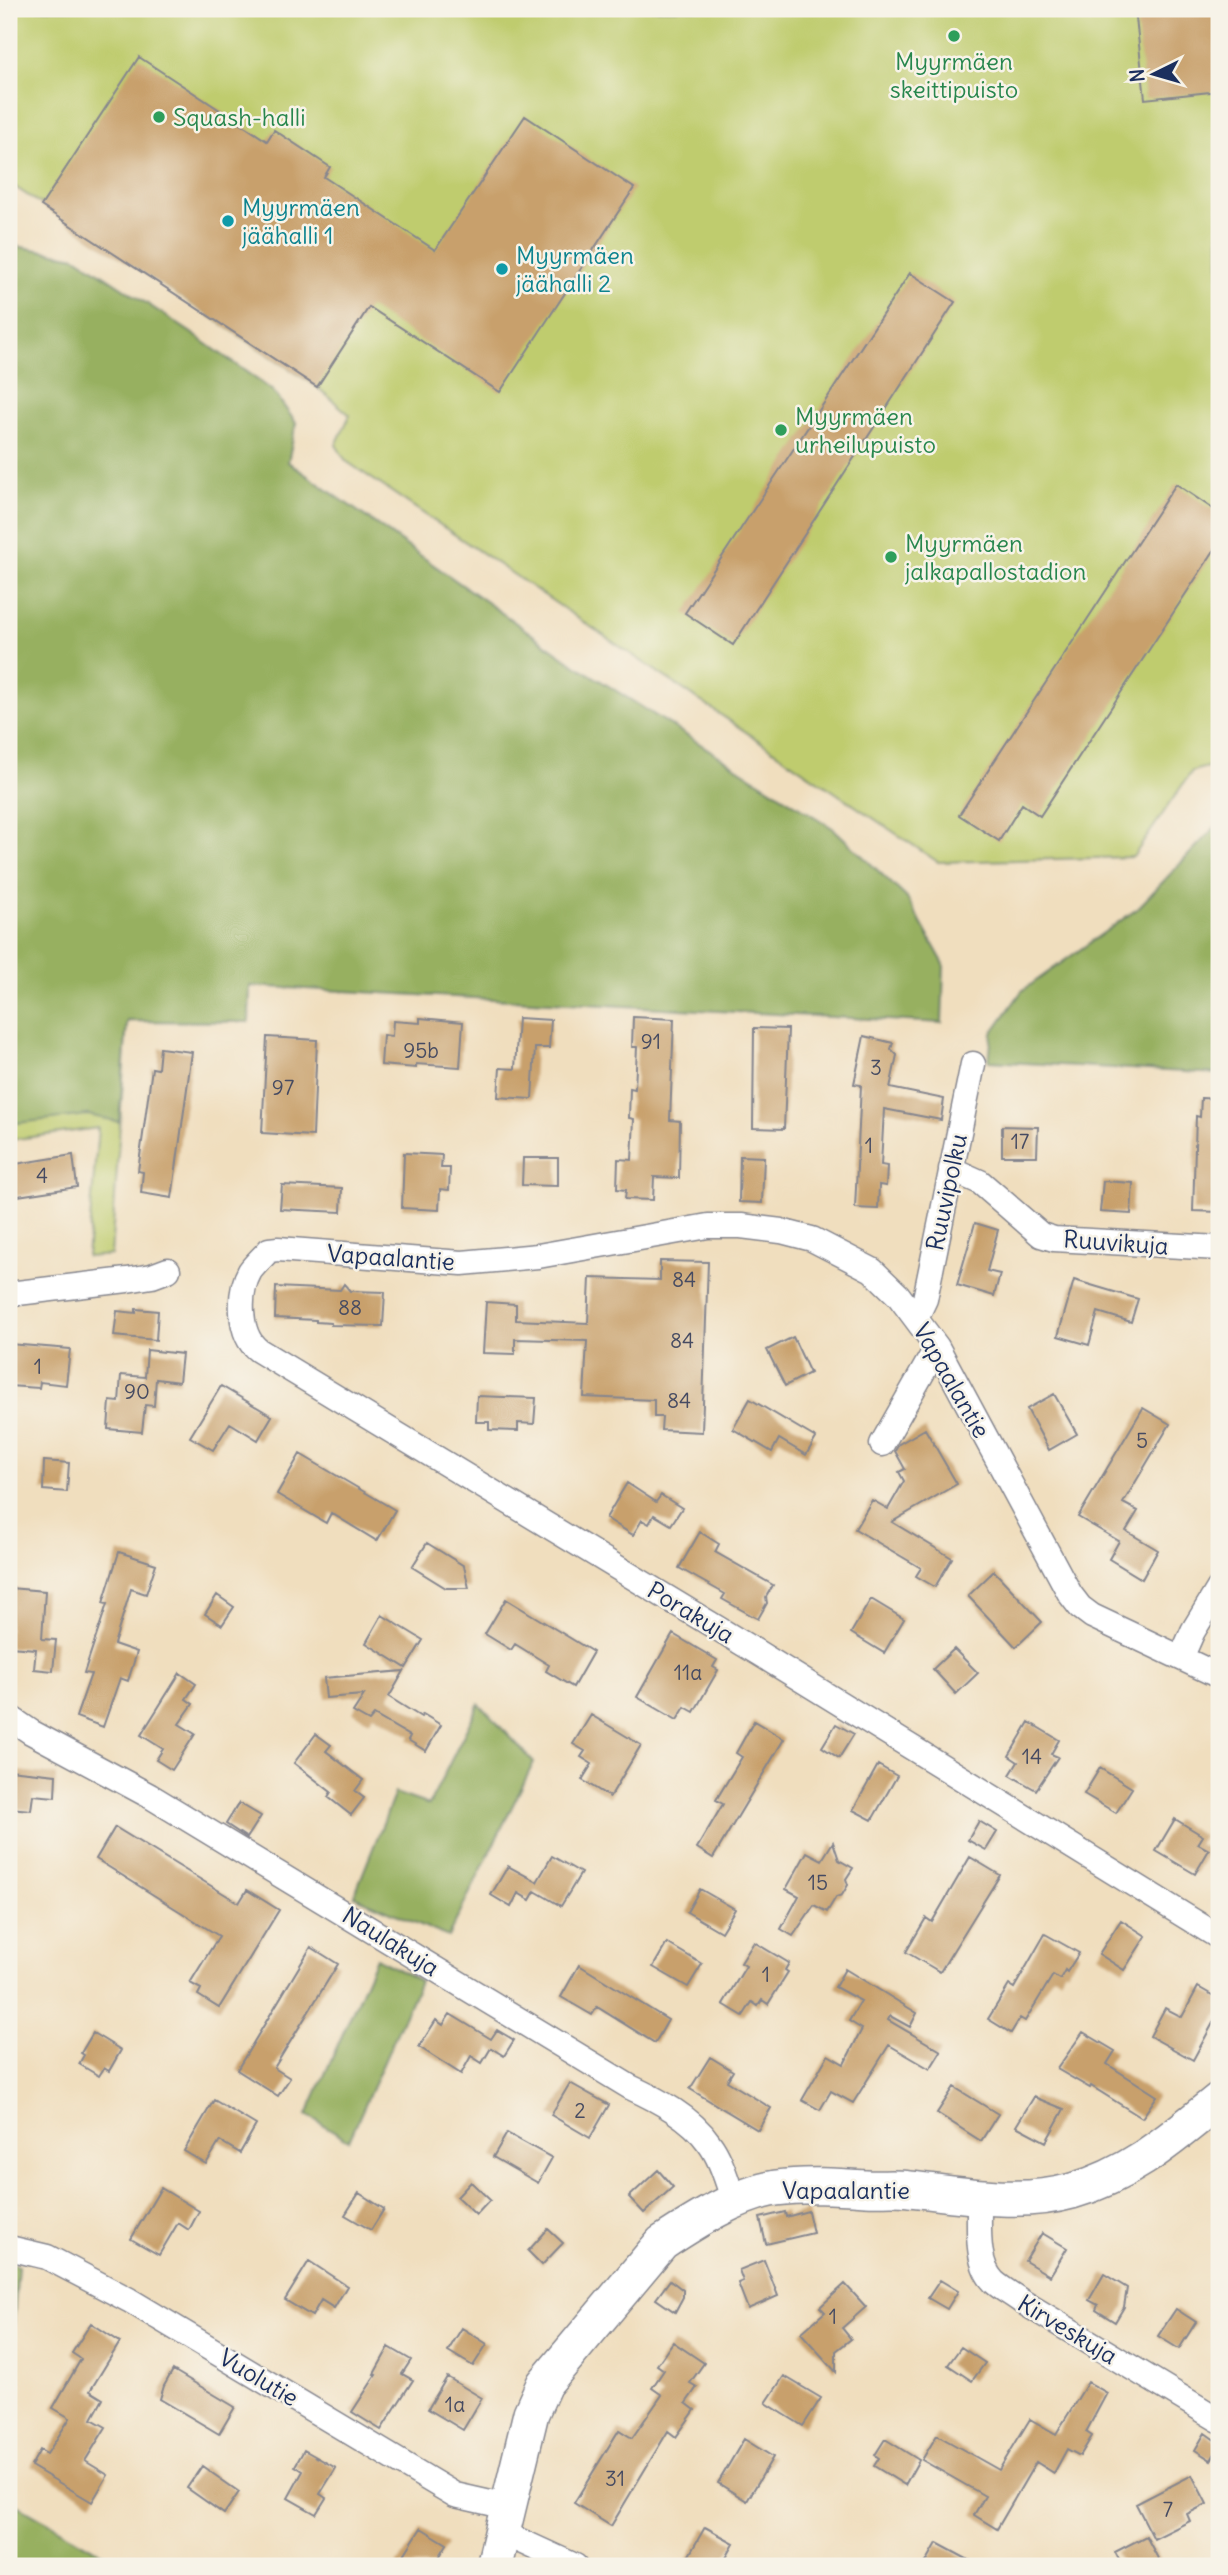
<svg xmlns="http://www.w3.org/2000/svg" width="1228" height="2575" font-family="Delius,sans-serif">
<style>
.green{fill:#bfcc6e;stroke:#6d7e66;stroke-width:2}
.forest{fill:#97b061;stroke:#597060;stroke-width:2}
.building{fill:#c8a06c}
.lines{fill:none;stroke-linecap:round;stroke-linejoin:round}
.street-casing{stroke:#86868e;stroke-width:27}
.secondary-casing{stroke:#86868e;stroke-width:38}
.street{stroke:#fff;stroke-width:24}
.secondary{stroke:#fff;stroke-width:35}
.leisure-dot{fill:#2e9e5b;stroke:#f7f3e8;stroke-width:2.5}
.culture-dot{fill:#0f9aa8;stroke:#f7f3e8;stroke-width:2.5}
.labels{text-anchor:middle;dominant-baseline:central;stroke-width:5;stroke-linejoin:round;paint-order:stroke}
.number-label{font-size:21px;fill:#464b62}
.leisure-label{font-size:24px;fill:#27864d;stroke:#f7f3e8;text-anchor:start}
.culture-label{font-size:24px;fill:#0d838f;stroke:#f7f3e8;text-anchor:start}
.street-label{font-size:24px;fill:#1b2f5e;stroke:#f7f3e8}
</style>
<rect width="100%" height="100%" fill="#f7f3e8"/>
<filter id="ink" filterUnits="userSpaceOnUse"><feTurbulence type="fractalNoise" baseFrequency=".0143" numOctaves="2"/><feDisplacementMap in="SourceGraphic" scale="14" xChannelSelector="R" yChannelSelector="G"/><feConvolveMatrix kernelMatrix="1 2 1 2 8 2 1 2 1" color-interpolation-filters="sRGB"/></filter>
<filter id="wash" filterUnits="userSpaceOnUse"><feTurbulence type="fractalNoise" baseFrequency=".00686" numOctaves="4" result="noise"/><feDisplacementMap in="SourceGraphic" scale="28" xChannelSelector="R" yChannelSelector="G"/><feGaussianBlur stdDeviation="1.57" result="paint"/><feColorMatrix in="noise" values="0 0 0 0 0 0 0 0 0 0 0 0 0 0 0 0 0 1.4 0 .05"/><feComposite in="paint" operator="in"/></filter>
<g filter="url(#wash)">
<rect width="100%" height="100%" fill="#f0debe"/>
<!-- green -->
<path class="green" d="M 9,9 L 1219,9 L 1219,764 L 1192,771 L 1133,857 L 938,862 L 346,461 L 336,445 L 350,415 L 317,387 L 9,183 Z
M 127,1021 L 111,1255 L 87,1257 L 98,1128 L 9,1140 L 9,1043 Z"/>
<!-- forest -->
<path class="forest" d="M 16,246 L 76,257 L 190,332 L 273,391 L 296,423 L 288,462 L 571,662 L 834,829 L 907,898 L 944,964 L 942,1023 L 250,986 L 249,1022 L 127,1021 L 119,1122 L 88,1115 L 9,1124 L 9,252 Z
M 1219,823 L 1219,1074 L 989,1061 L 992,1033 L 1022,991 L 1137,909 Z
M 479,1704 L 534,1762 L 448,1937 L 354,1896 L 395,1793 L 429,1805 Z
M 376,1958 L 420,1981 L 349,2140 L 307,2115 Z
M 9,2262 L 18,2266 L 9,2382 Z
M 9,2500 L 124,2566 L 125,2566 L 9,2566 Z"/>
<g id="blocks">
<!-- building -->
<path class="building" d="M 1135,9 L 1219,9 L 1219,91 L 1145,99 Z
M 139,57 L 267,141 L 274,130 L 330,167 L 324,177 L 435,250 L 525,116 L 634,188 L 500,392 L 369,307 L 317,387 L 41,206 Z
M 910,273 L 955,302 L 733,645 L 685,613 Z
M 1176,484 L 1219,513 L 1219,543 L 1040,816 L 1022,804 L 999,841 L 959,815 Z
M 633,1017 L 674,1019 L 670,1120 L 680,1121 L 679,1178 L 654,1177 L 653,1200 L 625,1199 L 626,1190 L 617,1189 L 618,1159 L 632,1160 L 634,1119 L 629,1118 L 630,1088 L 635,1089 L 637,1047 L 632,1047 Z
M 420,1018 L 463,1022 L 460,1067 L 416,1064 L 416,1068 L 381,1065 L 383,1035 L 392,1036 L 393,1021 L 420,1023 Z
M 518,1018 L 551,1020 L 549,1048 L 535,1048 L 532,1099 L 498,1097 L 500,1068 L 515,1069 Z
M 754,1028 L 788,1029 L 784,1129 L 753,1128 Z
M 864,1036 L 893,1043 L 891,1049 L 897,1055 L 890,1088 L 944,1099 L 941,1120 L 884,1109 L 881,1165 L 887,1166 L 886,1186 L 879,1185 L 878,1209 L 855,1208 L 861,1085 L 854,1084 Z
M 267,1037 L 317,1040 L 313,1136 L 262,1133 Z
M 160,1048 L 192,1052 L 172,1198 L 141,1193 L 143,1172 L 138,1171 L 152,1068 L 158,1069 Z
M 1201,1098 L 1219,1099 L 1219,1212 L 1193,1211 L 1196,1116 L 1200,1117 Z
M 1002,1126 L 1038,1127 L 1037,1156 L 1002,1156 Z
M 404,1153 L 442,1155 L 441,1168 L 450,1168 L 449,1190 L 440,1189 L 439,1210 L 402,1208 Z
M 73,1155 L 77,1187 L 11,1197 L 9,1165 Z
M 740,1156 L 764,1157 L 762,1203 L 739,1202 Z
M 523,1158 L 558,1158 L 558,1186 L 522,1185 Z
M 1103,1181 L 1133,1183 L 1131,1214 L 1100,1212 Z
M 282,1185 L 342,1188 L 341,1212 L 280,1209 Z
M 975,1223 L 998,1230 L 987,1271 L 1000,1274 L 994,1296 L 957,1285 Z
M 660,1261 L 708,1262 L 702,1432 L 661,1430 L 662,1417 L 654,1417 L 654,1400 L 584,1397 L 587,1341 L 515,1339 L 515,1354 L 483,1353 L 486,1302 L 516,1304 L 516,1320 L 588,1323 L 590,1278 L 660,1280 Z
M 1074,1280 L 1138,1299 L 1131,1322 L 1098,1312 L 1089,1345 L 1058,1336 Z
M 344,1284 L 350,1291 L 385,1292 L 383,1326 L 331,1325 L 331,1323 L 316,1322 L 316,1320 L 275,1318 L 276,1287 L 340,1290 Z
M 136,1309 L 158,1311 L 156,1340 L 114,1336 L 117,1311 L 136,1313 Z
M 793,1337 L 810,1373 L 785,1386 L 767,1350 Z
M 9,1344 L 70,1349 L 66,1385 L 40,1382 L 39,1388 L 9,1386 Z
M 147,1350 L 182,1354 L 179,1382 L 156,1379 L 154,1406 L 145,1405 L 142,1432 L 108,1429 L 110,1401 L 119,1402 L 121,1375 L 145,1377 Z
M 221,1386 L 272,1416 L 258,1440 L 230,1423 L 213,1450 L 190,1437 Z
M 1054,1394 L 1077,1434 L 1049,1450 L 1027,1409 Z
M 477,1396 L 536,1398 L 534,1424 L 518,1423 L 518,1431 L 489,1430 L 489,1422 L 476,1422 Z
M 750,1399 L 816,1438 L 806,1455 L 779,1439 L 772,1452 L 733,1429 Z
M 1143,1408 L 1170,1424 L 1123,1503 L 1138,1511 L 1126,1531 L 1158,1550 L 1142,1579 L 1109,1559 L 1119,1541 L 1078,1517 Z
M 925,1429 L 957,1484 L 892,1522 L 952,1558 L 935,1587 L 916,1576 L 921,1568 L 855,1529 L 872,1500 L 888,1509 L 904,1481 L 899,1472 L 905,1469 L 895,1451 L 899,1444 Z
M 300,1454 L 395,1510 L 377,1541 L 331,1513 L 326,1523 L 277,1494 Z
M 44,1461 L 69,1463 L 67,1492 L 43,1490 Z
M 627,1483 L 656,1502 L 661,1495 L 682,1508 L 671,1525 L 654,1515 L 649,1524 L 642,1520 L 633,1535 L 606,1518 Z
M 700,1532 L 719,1544 L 715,1552 L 773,1585 L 766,1597 L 767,1603 L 758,1619 L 722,1599 L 725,1594 L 679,1568 Z
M 427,1543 L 464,1566 L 469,1588 L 446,1588 L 412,1567 Z
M 119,1552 L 156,1564 L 146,1594 L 131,1589 L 114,1644 L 137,1652 L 128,1681 L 120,1678 L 103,1727 L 76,1717 L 91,1674 L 84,1673 L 107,1604 L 103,1603 Z
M 994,1571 L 1042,1622 L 1016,1647 L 968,1596 Z
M 9,1588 L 45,1591 L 42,1639 L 56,1640 L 53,1671 L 34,1669 L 36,1649 L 9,1647 Z
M 217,1595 L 234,1607 L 222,1625 L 205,1614 Z
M 506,1599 L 593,1652 L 573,1687 L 546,1671 L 549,1665 L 515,1644 L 511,1650 L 485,1634 Z
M 871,1599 L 904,1619 L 884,1653 L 851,1633 Z
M 382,1615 L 423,1640 L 406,1668 L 366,1643 Z
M 673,1634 L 717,1660 L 713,1667 L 718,1670 L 694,1712 L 685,1707 L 677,1720 L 637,1697 Z
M 954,1649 L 978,1673 L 956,1694 L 933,1669 Z
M 404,1671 L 389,1697 L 421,1717 L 423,1714 L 441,1725 L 426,1751 L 408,1740 L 410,1736 L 374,1715 L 369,1721 L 353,1712 L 364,1695 L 326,1698 L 324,1678 Z
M 180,1673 L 196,1684 L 186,1699 L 193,1704 L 179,1724 L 195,1734 L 172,1770 L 156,1760 L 163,1749 L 141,1735 Z
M 591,1715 L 641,1745 L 610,1797 L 582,1780 L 592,1764 L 581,1757 L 585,1751 L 573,1744 Z
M 754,1721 L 784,1739 L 713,1858 L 697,1848 L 723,1804 L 716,1800 L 742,1757 L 736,1753 Z
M 1029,1722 L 1059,1740 L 1051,1754 L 1058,1757 L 1036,1790 L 1010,1775 L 1018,1762 L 1009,1756 Z
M 836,1724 L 854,1734 L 839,1758 L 822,1747 Z
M 316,1734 L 331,1745 L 326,1751 L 363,1780 L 355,1791 L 364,1798 L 351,1815 L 328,1797 L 331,1792 L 294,1763 Z
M 878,1765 L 897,1776 L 872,1820 L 853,1810 Z
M 1100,1768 L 1132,1788 L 1116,1813 L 1084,1794 Z
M 9,1770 L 56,1775 L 55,1797 L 33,1795 L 31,1810 L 9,1808 Z
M 239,1803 L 261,1816 L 247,1838 L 226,1824 Z
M 1175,1819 L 1203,1836 L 1198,1844 L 1209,1850 L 1195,1874 L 1156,1851 Z
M 979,1821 L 997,1832 L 986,1850 L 968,1840 Z
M 115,1827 L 239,1903 L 247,1890 L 279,1910 L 219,2008 L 198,1995 L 201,1989 L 190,1983 L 219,1936 L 96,1859 Z
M 833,1842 L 839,1860 L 853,1868 L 846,1879 L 848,1885 L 842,1895 L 836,1897 L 827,1912 L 814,1905 L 793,1936 L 781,1929 L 799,1896 L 786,1889 L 807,1852 L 822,1860 Z
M 552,1856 L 581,1873 L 561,1906 L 535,1891 L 530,1900 L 518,1893 L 511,1907 L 491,1895 L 508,1866 L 537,1882 Z
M 970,1857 L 1000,1875 L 940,1972 L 906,1952 L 926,1918 L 932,1922 Z
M 700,1889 L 735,1909 L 721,1932 L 687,1912 Z
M 1121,1920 L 1146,1936 L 1124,1970 L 1099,1954 Z
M 1045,1934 L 1079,1953 L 1067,1972 L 1065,1970 L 1060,1979 L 1053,1975 L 1025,2021 L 1020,2018 L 1011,2033 L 988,2019 L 1009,1985 L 1014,1988 Z
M 754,1942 L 789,1963 L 785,1970 L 788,1972 L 768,2004 L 762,2000 L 758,2006 L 752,2002 L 743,2016 L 723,2004 L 746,1966 L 741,1963 Z
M 667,1943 L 702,1964 L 688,1987 L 653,1967 Z
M 311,1947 L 338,1964 L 274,2068 L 290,2078 L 278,2096 L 237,2070 Z
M 579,1965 L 668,2020 L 655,2043 L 597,2007 L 592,2015 L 561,1997 Z
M 845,1969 L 917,2013 L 910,2027 L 890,2016 L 888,2020 L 941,2051 L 930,2069 L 889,2045 L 853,2103 L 831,2091 L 820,2110 L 802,2100 L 828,2055 L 844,2064 L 862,2029 L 849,2021 L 861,2001 L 835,1987 Z
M 1198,1987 L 1219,1999 L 1219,2012 L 1193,2060 L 1150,2036 L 1165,2008 L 1182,2017 Z
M 450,2014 L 491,2039 L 497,2030 L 514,2040 L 504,2056 L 491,2048 L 482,2063 L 471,2056 L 461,2074 L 419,2047 L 436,2020 L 443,2025 Z
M 1083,2032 L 1115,2051 L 1107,2064 L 1157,2096 L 1142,2118 L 1091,2086 L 1090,2088 L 1057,2069 Z
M 93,2033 L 121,2050 L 109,2071 L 104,2068 L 99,2076 L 79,2064 L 84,2055 L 81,2053 Z
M 710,2057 L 733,2071 L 727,2081 L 771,2108 L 758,2130 L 690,2089 Z
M 570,2083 L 609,2105 L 590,2138 L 551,2115 Z
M 954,2087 L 998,2114 L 981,2141 L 937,2113 Z
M 1034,2097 L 1064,2109 L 1046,2142 L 1016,2126 Z
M 214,2100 L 256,2125 L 240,2153 L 220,2141 L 206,2164 L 184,2151 Z
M 507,2133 L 552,2158 L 538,2183 L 493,2157 Z
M 658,2170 L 673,2187 L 644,2213 L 629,2197 Z
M 471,2182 L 490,2200 L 476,2215 L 457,2197 Z
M 161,2188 L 199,2211 L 189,2230 L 178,2223 L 159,2255 L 131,2239 Z
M 359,2193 L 384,2209 L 371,2230 L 345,2215 Z
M 808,2211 L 813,2233 L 766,2244 L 760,2218 L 785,2212 L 786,2217 Z
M 548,2229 L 563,2243 L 542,2265 L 528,2251 Z
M 1042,2233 L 1067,2248 L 1050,2276 L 1025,2261 Z
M 764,2260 L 778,2296 L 748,2309 L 738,2283 L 743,2281 L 739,2270 Z
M 309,2261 L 347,2286 L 334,2308 L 321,2300 L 312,2316 L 285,2300 Z
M 1104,2274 L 1127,2288 L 1124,2307 L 1115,2322 L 1096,2310 L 1098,2305 L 1089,2300 Z
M 670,2280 L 683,2290 L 683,2297 L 675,2312 L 656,2299 Z
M 940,2280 L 958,2291 L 947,2309 L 928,2298 Z
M 845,2284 L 866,2307 L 842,2328 L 851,2339 L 836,2351 L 836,2372 L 801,2333 L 825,2312 L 820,2307 Z
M 1176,2309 L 1196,2322 L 1179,2349 L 1158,2336 Z
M 91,2323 L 120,2342 L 90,2391 L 103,2399 L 92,2419 L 106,2427 L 85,2461 L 108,2475 L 92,2502 L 31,2466 L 40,2450 L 47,2454 L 70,2418 L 53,2408 L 81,2359 L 72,2353 Z
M 462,2328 L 487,2344 L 473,2366 L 448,2351 Z
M 673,2342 L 704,2363 L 690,2383 L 697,2387 L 686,2403 L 695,2410 L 676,2437 L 668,2431 L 611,2526 L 574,2503 L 619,2430 L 632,2438 L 662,2395 L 652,2388 L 664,2370 L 657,2365 Z
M 389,2347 L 411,2360 L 402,2374 L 413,2380 L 381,2430 L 352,2412 L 376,2375 L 374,2374 Z
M 961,2347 L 985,2363 L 972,2381 L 948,2365 Z
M 173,2370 L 235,2407 L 219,2434 L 160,2399 L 164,2386 Z
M 784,2376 L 821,2398 L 803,2426 L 766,2403 Z
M 447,2377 L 482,2398 L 463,2430 L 428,2409 Z
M 1088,2382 L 1107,2393 L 1086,2432 L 1092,2436 L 1080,2456 L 1067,2449 L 1054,2473 L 1036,2462 L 997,2529 L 974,2515 L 985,2496 L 922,2460 L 937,2435 L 999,2470 L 1030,2419 L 1056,2434 Z
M 1205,2433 L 1219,2443 L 1219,2447 L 1211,2460 L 1195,2450 Z
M 744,2439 L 773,2457 L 747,2501 L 718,2483 Z
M 885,2439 L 919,2460 L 905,2485 L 874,2466 L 879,2458 L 875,2455 Z
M 304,2450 L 336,2468 L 320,2494 L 326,2498 L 316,2514 L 288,2498 L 303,2471 L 295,2466 Z
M 202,2466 L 239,2492 L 224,2514 L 187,2488 Z
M 1192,2475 L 1207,2504 L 1187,2514 L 1190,2521 L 1154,2539 L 1136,2504 Z
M 705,2527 L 734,2543 L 721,2566 L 683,2566 Z
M 421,2528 L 447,2544 L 434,2566 L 397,2566 Z
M 1146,2536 L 1162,2566 L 1122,2566 L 1115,2552 Z
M 937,2543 L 980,2566 L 924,2566 Z"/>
</g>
</g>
<g filter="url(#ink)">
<use href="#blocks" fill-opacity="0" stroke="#86868e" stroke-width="2"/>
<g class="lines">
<defs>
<path id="street" d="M 951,1169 L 980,1182 L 1041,1235 L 1054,1239 L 1219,1248
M 9,1294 L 127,1280 L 152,1276 L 168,1270
M 916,1318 L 925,1299 L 973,1064
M 882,1444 L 937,1347
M 1181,1658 L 1193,1631 L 1219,1588
M 1219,1676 L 1092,1616 L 1080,1607 L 1070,1594 L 937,1347 L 898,1295 L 872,1270 L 812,1239 L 781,1231 L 741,1226 L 708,1226 L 538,1256 L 462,1263 L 278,1249 L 269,1250 C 263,1257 255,1264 250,1271 C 238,1292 238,1334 258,1350 L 760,1654 L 1219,1937
M 9,1717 L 31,1732 L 150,1796 L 630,2087 C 658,2100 691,2117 709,2143 C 722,2160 727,2183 735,2203
M 979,2196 C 980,2222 974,2262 994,2282 C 1002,2289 1013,2295 1021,2301 L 1219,2420
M 9,2248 L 47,2257 L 129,2300 L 455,2495 L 508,2507
M 503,2533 L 575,2566"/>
<path id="secondary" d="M 494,2566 L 531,2413 L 544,2384 L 662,2243 C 694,2222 737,2194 776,2188 C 805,2184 837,2186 866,2188 C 880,2189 895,2187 909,2189 C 962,2194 1019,2206 1072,2191 C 1132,2174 1172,2138 1219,2100"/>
</defs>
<!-- street casing -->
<use href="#street" class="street-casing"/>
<!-- secondary casing -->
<use href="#secondary" class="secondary-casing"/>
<!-- street -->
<use href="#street" class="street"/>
<!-- secondary -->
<use href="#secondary" class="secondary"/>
</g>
</g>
<!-- markers -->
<g class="leisure-dot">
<circle cx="954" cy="36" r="7"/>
<circle cx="159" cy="117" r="7"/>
<circle cx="781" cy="430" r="7"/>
<circle cx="891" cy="557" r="7"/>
</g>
<g class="culture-dot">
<circle cx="228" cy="221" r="7"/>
<circle cx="502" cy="269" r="7"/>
</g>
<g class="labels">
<!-- number labels -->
<g class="number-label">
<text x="651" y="1041">91</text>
<text x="421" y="1050">95b</text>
<text x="876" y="1067">3</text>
<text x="283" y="1087">97</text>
<text x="1020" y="1141">17</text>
<text x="869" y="1145">1</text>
<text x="42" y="1175">4</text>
<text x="684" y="1279">84</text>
<text x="350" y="1307">88</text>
<text x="682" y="1340">84</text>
<text x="38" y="1366">1</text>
<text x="137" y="1391">90</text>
<text x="679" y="1400">84</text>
<text x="1142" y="1440">5</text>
<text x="688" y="1672">11a</text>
<text x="1032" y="1756">14</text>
<text x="818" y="1882">15</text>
<text x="766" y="1974">1</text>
<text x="580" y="2110">2</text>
<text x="833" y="2316">1</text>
<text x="455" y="2404">1a</text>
<text x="615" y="2478">31</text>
<text x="1168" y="2509">7</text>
</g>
<!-- leisure labels -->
<g class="leisure-label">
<text x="954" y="61" text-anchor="middle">Myyrmäen<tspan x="954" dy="28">skeittipuisto</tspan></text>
<text x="173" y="117">Squash-halli</text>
<text x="795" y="416">Myyrmäen<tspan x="795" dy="28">urheilupuisto</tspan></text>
<text x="905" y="543">Myyrmäen<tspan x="905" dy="28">jalkapallostadion</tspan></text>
</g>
<!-- culture labels -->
<g class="culture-label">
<text x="242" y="207">Myyrmäen<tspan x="242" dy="28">jäähalli 1</tspan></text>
<text x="516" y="255">Myyrmäen<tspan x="516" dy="28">jäähalli 2</tspan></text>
</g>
<!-- street labels -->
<g class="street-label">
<text transform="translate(946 1192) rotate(-78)">Ruuvipolku</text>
<text transform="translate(1116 1242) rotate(4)">Ruuvikuja</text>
<text transform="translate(391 1257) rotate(4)">Vapaalantie</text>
<text transform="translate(952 1380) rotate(60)">Vapaalantie</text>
<text transform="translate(691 1612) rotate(31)">Porakuja</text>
<text transform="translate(391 1941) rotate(32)">Naulakuja</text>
<text x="846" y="2190">Vapaalantie</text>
<text transform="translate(1068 2329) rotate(31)">Kirveskuja</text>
<text transform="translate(259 2377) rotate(31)">Vuolutie</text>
</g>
</g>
<!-- margin -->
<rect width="1228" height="2575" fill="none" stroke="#f7f3e8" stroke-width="35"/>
<!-- north arrow -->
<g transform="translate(1154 74) rotate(265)" stroke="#f7f3e8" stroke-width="5" paint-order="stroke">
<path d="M0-5L12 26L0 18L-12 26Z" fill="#1b2f5e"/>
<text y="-10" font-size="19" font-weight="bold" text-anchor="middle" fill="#1b2f5e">N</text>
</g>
</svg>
